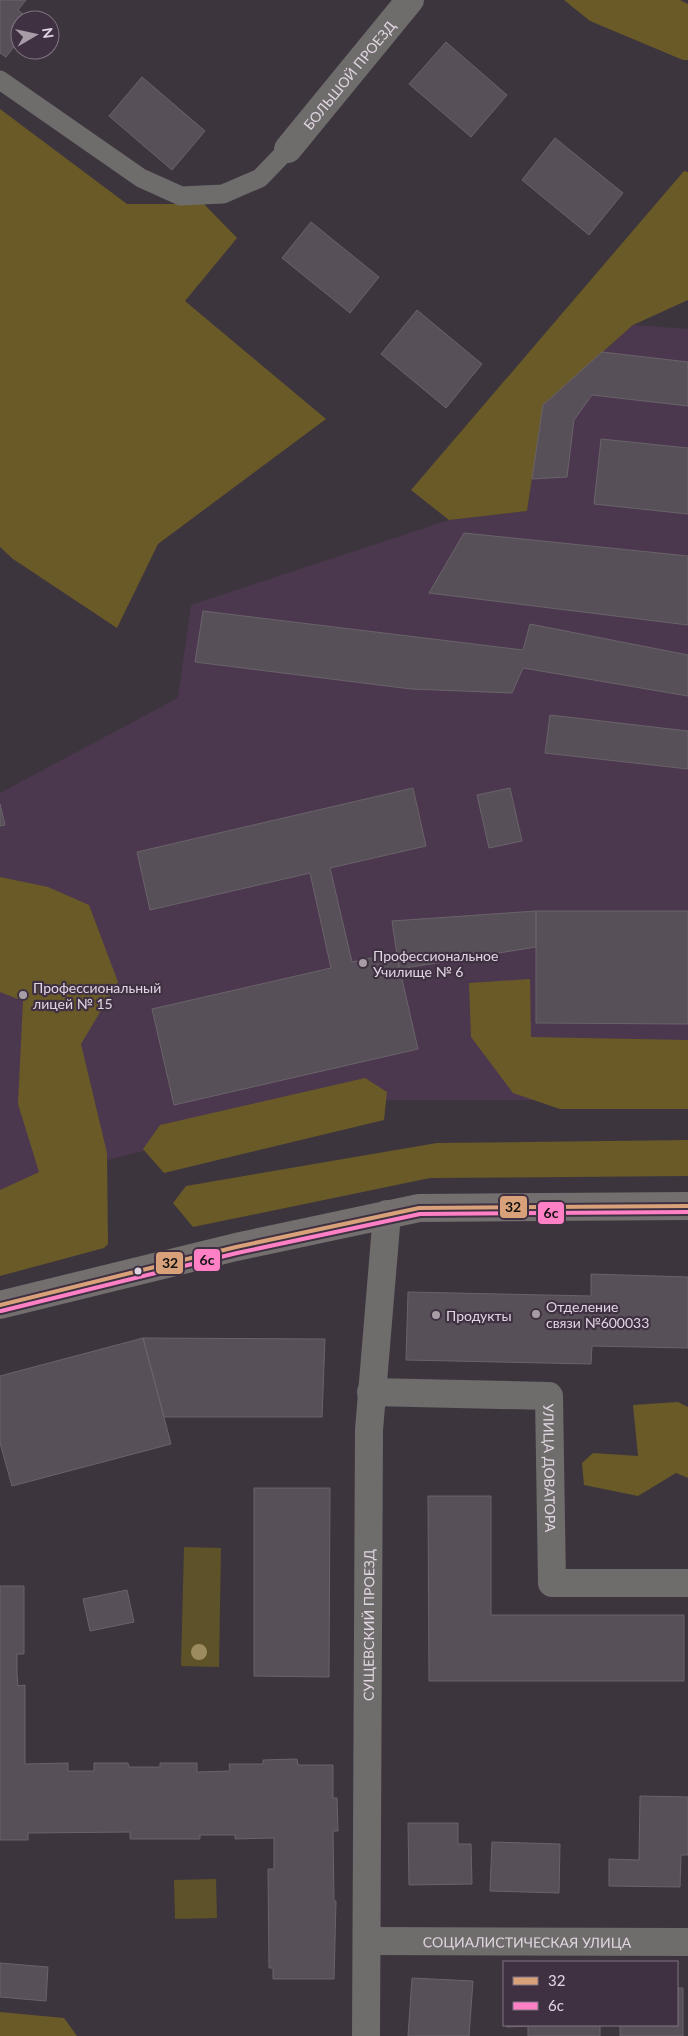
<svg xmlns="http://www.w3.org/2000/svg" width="688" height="2036" font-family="Lato,sans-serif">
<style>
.built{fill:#4c384e}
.green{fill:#5e5228}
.forest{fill:#695a27}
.building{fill:#575058;stroke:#6a636a}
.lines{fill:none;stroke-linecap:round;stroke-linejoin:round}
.lane{stroke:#6f6c6c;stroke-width:19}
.street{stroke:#6f6c6c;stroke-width:28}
.secondary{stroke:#736f6f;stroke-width:28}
.bus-1-casing{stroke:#403142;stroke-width:8}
.bus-2-casing{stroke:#403142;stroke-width:8}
.bus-1{stroke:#d9a179;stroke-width:4}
.bus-2{stroke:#ff80c5;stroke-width:4}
.tree{fill:#9c8b5e}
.poi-dot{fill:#a79da7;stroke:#403142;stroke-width:2}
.bus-dot{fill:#e0d5e0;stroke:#403142;stroke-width:2}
.labels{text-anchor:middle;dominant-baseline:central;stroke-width:4.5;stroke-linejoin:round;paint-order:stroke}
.street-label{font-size:14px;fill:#e0d5e0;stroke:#403142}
.poi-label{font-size:14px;fill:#e0d5e0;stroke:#403142;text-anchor:start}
.line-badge{stroke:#403142;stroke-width:2}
.pale-badge-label{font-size:14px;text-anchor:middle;font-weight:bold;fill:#111}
</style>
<rect width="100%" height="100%" fill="#3d353e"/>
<!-- built -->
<path class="built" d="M 633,325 L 688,329 L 688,1100 L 384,1100 L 134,1153 L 88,1165 L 0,1267 L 0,793 L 178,698 L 191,605 L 449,520 L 527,511 L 543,405 Z"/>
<!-- green -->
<path class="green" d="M 184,1547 L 221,1548 L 219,1667 L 181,1666 Z
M 216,1879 L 217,1918 L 175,1919 L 174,1880 Z"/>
<!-- forest -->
<path class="forest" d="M 564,0 L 680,0 L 688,4 L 688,60 L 683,60 L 590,21 Z
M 0,109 L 127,204 L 204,204 L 237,238 L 185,301 L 326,419 L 158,544 L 117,628 L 13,559 L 0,547 Z
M 684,171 L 688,172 L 688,300 L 633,325 L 543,405 L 527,511 L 449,520 L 411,490 Z
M 0,877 L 48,887 L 89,905 L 118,982 L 81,1044 L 107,1153 L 108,1244 L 104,1248 L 0,1276 L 0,1190 L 39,1172 L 18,1104 L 23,1001 L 0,992 Z
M 530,979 L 531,1037 L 688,1040 L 688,1109 L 560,1109 L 513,1093 L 471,1037 L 469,983 Z
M 365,1078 L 387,1092 L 384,1120 L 164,1173 L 143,1149 L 160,1125 Z
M 688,1140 L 688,1176 L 430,1178 L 193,1227 L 173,1203 L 186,1186 L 437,1143 Z
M 678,1402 L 688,1407 L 688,1478 L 676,1473 L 638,1496 L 584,1485 L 582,1463 L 593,1453 L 638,1456 L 633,1405 Z
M 0,2012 L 64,2018 L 77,2036 L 0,2036 Z"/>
<!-- building -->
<path class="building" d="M 0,0 L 26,0 L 18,10 L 30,20 L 20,20 L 20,39 L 6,57 L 0,53 Z
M 446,42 L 507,95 L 471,137 L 409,84 Z
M 142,77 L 205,131 L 172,170 L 109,116 Z
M 555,138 L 623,193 L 589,235 L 522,180 Z
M 311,222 L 379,277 L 350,313 L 282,258 Z
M 417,310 L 482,364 L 446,408 L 381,354 Z
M 602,352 L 688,362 L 688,406 L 592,395 L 574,420 L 567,477 L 532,479 L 543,405 Z
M 601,439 L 688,448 L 688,514 L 594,504 Z
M 464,533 L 688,556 L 688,625 L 429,593 Z
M 203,611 L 523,650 L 530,624 L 688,655 L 688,696 L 523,668 L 512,693 L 411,689 L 195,662 Z
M 550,715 L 688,731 L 688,769 L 545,753 Z
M 413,788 L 426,846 L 330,868 L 352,962 L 396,953 L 418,1049 L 174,1105 L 152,1009 L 331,968 L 310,873 L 150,910 L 137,852 Z
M 510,788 L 522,841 L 489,848 L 477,795 Z
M 0,804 L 5,825 L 0,826 Z
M 536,911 L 688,911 L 688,1024 L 536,1023 Z
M 536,911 L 536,947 L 399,969 L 392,921 Z
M 591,1274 L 688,1277 L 688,1348 L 592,1346 L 591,1364 L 406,1360 L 408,1292 L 591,1296 Z
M 143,1338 L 171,1444 L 12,1486 L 0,1443 L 0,1376 Z
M 143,1338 L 325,1339 L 322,1417 L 164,1417 Z
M 254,1488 L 330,1488 L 329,1677 L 254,1676 Z
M 428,1496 L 491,1496 L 491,1615 L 684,1615 L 684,1681 L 429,1681 Z
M 0,1586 L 24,1586 L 24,1654 L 17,1654 L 17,1674 L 18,1686 L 25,1685 L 25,1764 L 68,1763 L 68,1771 L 94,1771 L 94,1763 L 128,1763 L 129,1767 L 160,1767 L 160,1763 L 197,1763 L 197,1772 L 230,1771 L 229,1764 L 263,1764 L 263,1760 L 297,1759 L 298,1765 L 333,1765 L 333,1798 L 337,1798 L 338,1831 L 333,1831 L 334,1901 L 336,1901 L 334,1979 L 273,1979 L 273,1968 L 269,1968 L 268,1869 L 274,1869 L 274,1838 L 235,1839 L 235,1835 L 200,1835 L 200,1839 L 130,1839 L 130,1832 L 28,1833 L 28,1840 L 0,1840 Z
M 127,1590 L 134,1622 L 90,1631 L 83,1599 Z
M 640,1796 L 688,1797 L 688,1855 L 681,1855 L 680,1887 L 609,1886 L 609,1859 L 639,1860 Z
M 408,1823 L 458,1823 L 458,1844 L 471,1844 L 472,1884 L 409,1885 Z
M 492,1842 L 560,1844 L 559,1893 L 490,1891 Z
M 0,1963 L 48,1967 L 46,2001 L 0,1997 Z
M 412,1978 L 473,1981 L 469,2036 L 408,2036 Z
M 677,1988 L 683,1988 L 683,2036 L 620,2036 L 620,2025 L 677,2025 Z
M 506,2025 L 600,2025 L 600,2036 L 528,2036 L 528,2026 L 507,2027 Z"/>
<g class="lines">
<!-- lane -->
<path class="lane" d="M 0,80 L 141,178 L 181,196 L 223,194 L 260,178 L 288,149"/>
<!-- street -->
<g class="street">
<path id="s1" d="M 288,149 L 410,0"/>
<path id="s2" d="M 371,1392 L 549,1396 L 552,1583 L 688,1583"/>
<path id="s3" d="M 367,1941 L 688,1942"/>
<path id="s4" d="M 366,2036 L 369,1430 L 387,1214"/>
</g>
<!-- secondary -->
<path class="secondary" d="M 0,1305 L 236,1247 L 419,1208 L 688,1206"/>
<defs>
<path id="bus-1" d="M 0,1305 L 236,1247 L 419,1208 L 688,1206"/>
<path id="bus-2" d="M 1,1311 L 237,1253 L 420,1214 L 688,1212"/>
</defs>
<!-- bus-1 casing -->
<use href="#bus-1" class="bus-1-casing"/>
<!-- bus-2 casing -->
<use href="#bus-2" class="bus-2-casing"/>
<!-- bus-1 -->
<use href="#bus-1" class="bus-1"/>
<!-- bus-2 -->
<use href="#bus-2" class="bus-2"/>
</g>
<!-- trees -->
<circle class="tree" cx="199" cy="1652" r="8"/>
<!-- markers -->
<g class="poi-dot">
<circle cx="363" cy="963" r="5"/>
<circle cx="23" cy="995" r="5"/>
<circle cx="536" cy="1314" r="5"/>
<circle cx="436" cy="1315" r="5"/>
</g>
<circle class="bus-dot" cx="138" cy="1271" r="4.5"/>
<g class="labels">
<!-- street labels -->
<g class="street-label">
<text stroke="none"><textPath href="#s1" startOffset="96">БОЛЬШОЙ ПРОЕЗД</textPath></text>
<text stroke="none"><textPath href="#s2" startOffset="250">УЛИЦА ДОВАТОРА</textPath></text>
<text stroke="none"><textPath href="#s4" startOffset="411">СУЩЕВСКИЙ ПРОЕЗД</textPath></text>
<text stroke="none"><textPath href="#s3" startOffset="160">СОЦИАЛИСТИЧЕСКАЯ УЛИЦА</textPath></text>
</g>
<!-- poi labels -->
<g class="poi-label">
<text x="373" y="955">Профессиональное<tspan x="373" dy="16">Училище № 6</tspan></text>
<text x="33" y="987">Профессиональный<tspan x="33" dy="16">лицей № 15</tspan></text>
<text x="546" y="1306">Отделение<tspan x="546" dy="16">связи №600033</tspan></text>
<text x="446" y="1315">Продукты</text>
</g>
</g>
<g class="line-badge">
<rect x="499" y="1195" width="29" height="24" rx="5" fill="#d9a179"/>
<rect x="537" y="1201" width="28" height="24" rx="5" fill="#ff80c5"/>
<rect x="193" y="1248" width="28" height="24" rx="5" fill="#ff80c5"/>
<rect x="155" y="1251" width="29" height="24" rx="5" fill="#d9a179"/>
</g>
<g class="pale-badge-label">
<text x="513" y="1212">32</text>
<text x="551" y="1218">6c</text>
<text x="207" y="1265">6c</text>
<text x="170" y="1268">32</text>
</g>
<!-- legend -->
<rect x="503" y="1961" width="175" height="65" fill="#403142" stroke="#807381"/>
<rect x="513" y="1977" width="25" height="8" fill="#d9a179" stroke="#807381"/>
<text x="548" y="1986" font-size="15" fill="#e0d5e0">32</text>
<rect x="513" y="2002" width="25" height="8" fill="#ff80c5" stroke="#807381"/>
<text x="548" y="2011" font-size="15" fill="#e0d5e0">6c</text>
<!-- north arrow -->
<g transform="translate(35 35) rotate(81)"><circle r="24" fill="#403142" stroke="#807381"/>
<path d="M0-4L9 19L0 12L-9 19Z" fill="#a79da7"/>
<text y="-8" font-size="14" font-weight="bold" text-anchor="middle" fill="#e0d5e0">N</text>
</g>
</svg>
